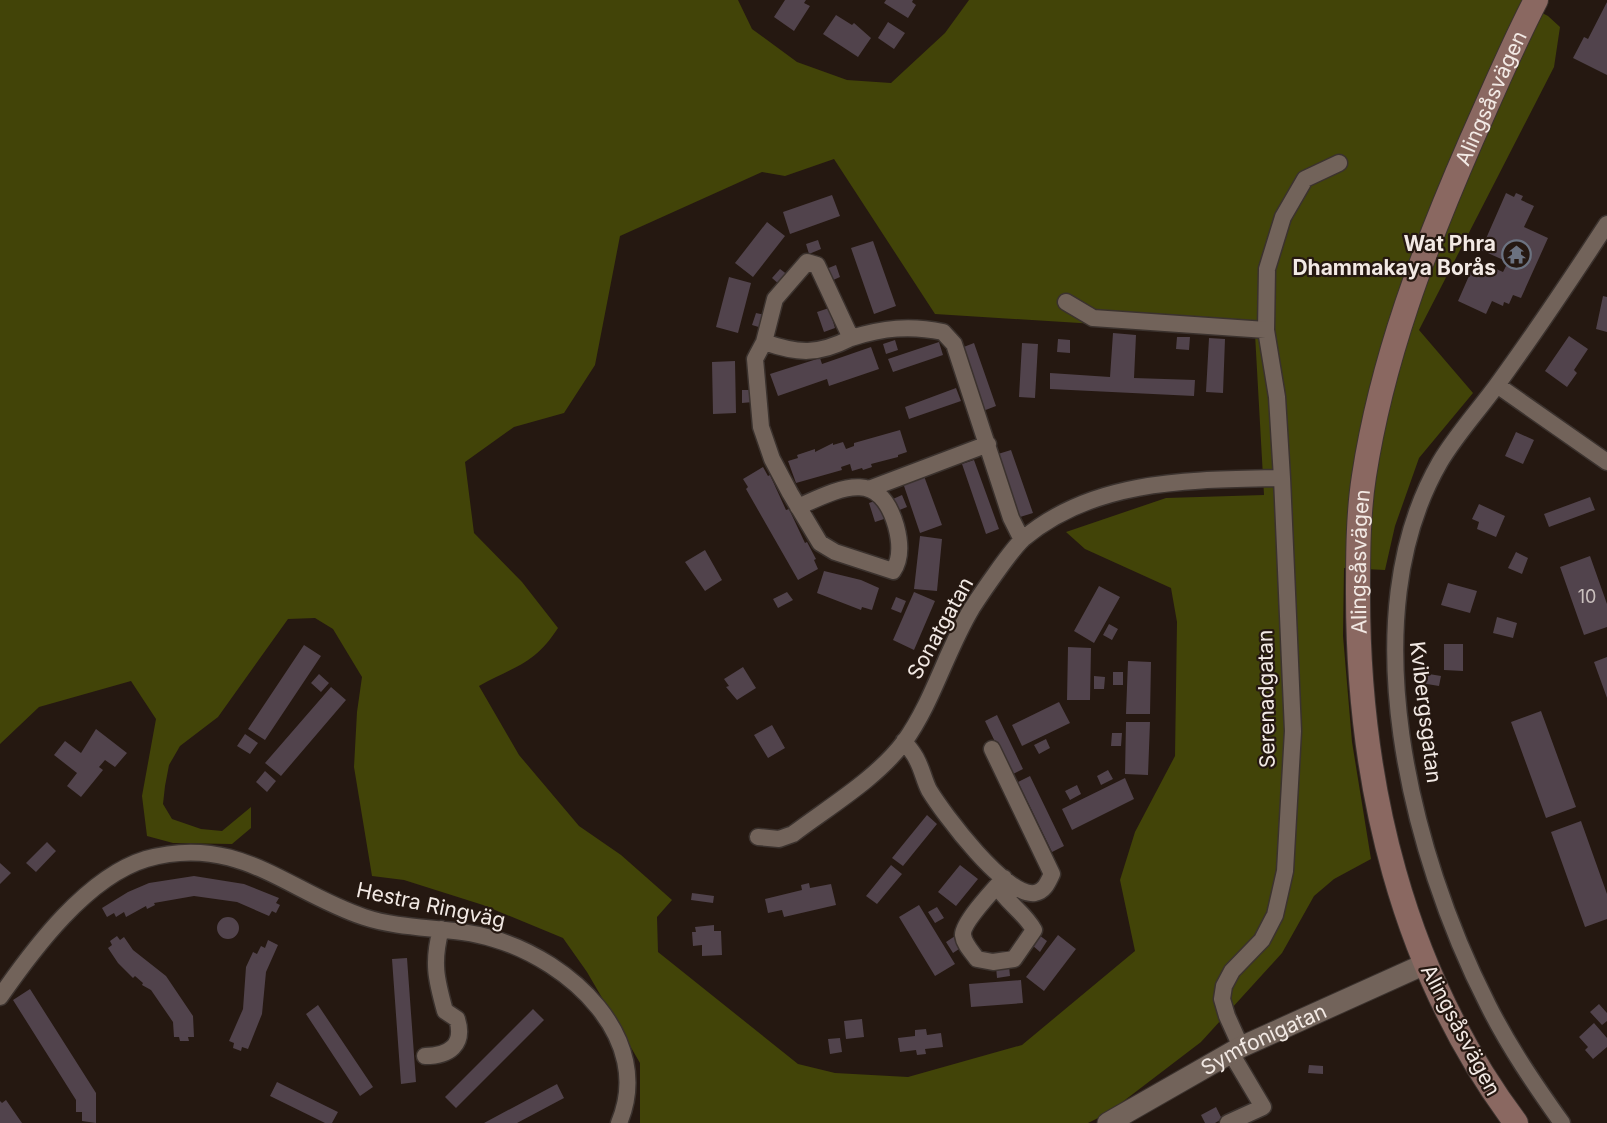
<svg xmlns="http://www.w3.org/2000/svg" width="1607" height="1123" font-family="Inter,sans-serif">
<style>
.forest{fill:#424408;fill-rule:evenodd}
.building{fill:#51434c}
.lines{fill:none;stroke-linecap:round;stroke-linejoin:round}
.minor-casing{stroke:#3b322e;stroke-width:19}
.tertiary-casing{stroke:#3b322e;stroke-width:23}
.secondary-casing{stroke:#3b322e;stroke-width:26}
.minor{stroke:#72635a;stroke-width:16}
.tertiary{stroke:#72635a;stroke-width:21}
.secondary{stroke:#8a6861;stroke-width:24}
.labels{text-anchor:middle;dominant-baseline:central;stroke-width:4.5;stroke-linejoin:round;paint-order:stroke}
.number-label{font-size:18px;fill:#cac0be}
.street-label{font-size:21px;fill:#f2e9e4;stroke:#251811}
.poi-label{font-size:21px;font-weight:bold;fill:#f2e9e4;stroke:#251811;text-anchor:end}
</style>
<rect width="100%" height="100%" fill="#251811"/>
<!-- forest -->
<path class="forest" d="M 0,0 L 738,0 L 752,29 L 797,62 L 847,80 L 891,83 L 945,33 L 969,0 L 1524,0 L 1523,3 L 1548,16 L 1560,27 L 1554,67 L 1419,330 L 1473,393 L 1419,458 L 1395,526 L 1385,570 L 1344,568 L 1343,636 L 1352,742 L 1371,859 L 1334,879 L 1314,896 L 1282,953 L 1201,1042 L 1108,1113 L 1088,1123 L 640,1123 L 640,1063 L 587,972 L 563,938 L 483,905 L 404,880 L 372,876 L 354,767 L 357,712 L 362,677 L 333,629 L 315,618 L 288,619 L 218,717 L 180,746 L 169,765 L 165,786 L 163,804 L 172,819 L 201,829 L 222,831 L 251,807 L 251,828 L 232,844 L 173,843 L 147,836 L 142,796 L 156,719 L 131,681 L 39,707 L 0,744 ZM 834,159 L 935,314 L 1255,334 L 1264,495 L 1166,498 L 1066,532 L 1085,549 L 1171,588 L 1177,622 L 1175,756 L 1135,832 L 1120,880 L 1135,951 L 1022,1045 L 908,1077 L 835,1073 L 798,1064 L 658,952 L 657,917 L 672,900 L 621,855 L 579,826 L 519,755 L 479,686 C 515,666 534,665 558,628 L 522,582 L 474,533 L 465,462 L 514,427 L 564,413 L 595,365 L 620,236 L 762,172 L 785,176 Z"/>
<!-- building -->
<path class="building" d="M 785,0 L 806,0 L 804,3 L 810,6 L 794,31 L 774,17 Z
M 886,0 L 913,0 L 912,2 L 916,5 L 908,18 L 884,3 Z
M 1607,2 L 1607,75 L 1573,58 L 1584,37 L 1588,39 Z
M 836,15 L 852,25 L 854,23 L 871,38 L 858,57 L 823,34 Z
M 888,22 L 905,33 L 894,49 L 878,38 Z
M 1506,193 L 1514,197 L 1516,193 L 1523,196 L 1521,200 L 1534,206 L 1524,227 L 1548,238 L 1521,298 L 1513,295 L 1509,304 L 1504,302 L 1503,306 L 1492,301 L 1486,314 L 1458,301 L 1476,260 L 1503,272 L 1508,262 L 1481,250 Z
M 832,195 L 840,216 L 790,234 L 783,212 Z
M 767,222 L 785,236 L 753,277 L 735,263 Z
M 818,240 L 821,249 L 809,254 L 806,244 Z
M 873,241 L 896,306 L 874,314 L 851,248 Z
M 836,265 L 840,277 L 831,281 L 826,269 Z
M 780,269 L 788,275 L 780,285 L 772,278 Z
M 729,277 L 751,283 L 738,333 L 716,327 Z
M 1603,296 L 1607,297 L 1607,332 L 1596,329 Z
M 829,308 L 835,328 L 824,332 L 817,312 Z
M 756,313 L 765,315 L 762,328 L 752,325 Z
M 1113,333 L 1136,335 L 1134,378 L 1195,380 L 1194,396 L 1050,389 L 1050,373 L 1110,377 Z
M 1569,336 L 1588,349 L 1574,370 L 1577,373 L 1567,387 L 1545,371 Z
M 1177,337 L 1190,337 L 1189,350 L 1176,349 Z
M 1209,338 L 1225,339 L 1223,393 L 1206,392 Z
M 1058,339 L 1070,340 L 1070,353 L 1057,352 Z
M 895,340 L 898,350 L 886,354 L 883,344 Z
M 939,342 L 943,355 L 893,372 L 888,359 Z
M 974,343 L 996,406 L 983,411 L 961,348 Z
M 1022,343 L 1038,344 L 1035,398 L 1019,397 Z
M 871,347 L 879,369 L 829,386 L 827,379 L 778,396 L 770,374 L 820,358 L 822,364 Z
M 735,361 L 736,413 L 713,414 L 712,362 Z
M 956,388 L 961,401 L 909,419 L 905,407 Z
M 742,390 L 752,390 L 753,402 L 742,403 Z
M 900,430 L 907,452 L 898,455 L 898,457 L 871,464 L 872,467 L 863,470 L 862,468 L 852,471 L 850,464 L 841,467 L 842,470 L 796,483 L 788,461 L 798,458 L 797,455 L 815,449 L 815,452 L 833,443 L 833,445 L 843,442 L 846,449 L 854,446 L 854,443 Z
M 1516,432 L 1534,440 L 1523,464 L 1505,456 Z
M 1011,450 L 1033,513 L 1020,517 L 998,454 Z
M 974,460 L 999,529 L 986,534 L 962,464 Z
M 763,467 L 768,476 L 770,475 L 786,510 L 789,509 L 805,543 L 807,542 L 816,559 L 814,560 L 818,569 L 798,580 L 746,489 L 748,487 L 743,479 Z
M 924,476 L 942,525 L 920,533 L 903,483 Z
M 902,495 L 907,507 L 897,511 L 893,499 Z
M 1590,497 L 1595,510 L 1549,527 L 1544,514 Z
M 880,499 L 887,518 L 875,522 L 869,503 Z
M 1479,504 L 1505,516 L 1496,537 L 1477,529 L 1479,522 L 1472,519 Z
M 920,536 L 942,539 L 937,591 L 914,589 Z
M 705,550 L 722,580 L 705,591 L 685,562 Z
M 1516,552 L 1528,558 L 1522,574 L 1508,568 Z
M 1590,556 L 1607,604 L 1607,627 L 1584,635 L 1560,567 Z
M 824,571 L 861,580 L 879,588 L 872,610 L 862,607 L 861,610 L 817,593 Z
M 1448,583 L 1477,591 L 1470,613 L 1441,605 Z
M 1099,586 L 1120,597 L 1094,643 L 1074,631 Z
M 787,592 L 793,600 L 778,608 L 773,599 Z
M 914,592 L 935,601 L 914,650 L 893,640 Z
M 896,597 L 906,601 L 901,613 L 891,609 Z
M 1497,617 L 1517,623 L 1513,638 L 1493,633 Z
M 1109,624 L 1118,629 L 1112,640 L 1103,635 Z
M 1444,644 L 1463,644 L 1463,671 L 1444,670 Z
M 304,645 L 321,656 L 265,740 L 248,729 Z
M 1068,647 L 1091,648 L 1090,700 L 1067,700 Z
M 1607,657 L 1607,698 L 1594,662 Z
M 1128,661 L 1151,662 L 1150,714 L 1126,714 Z
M 743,667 L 756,688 L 737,700 L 726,687 L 729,686 L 724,679 Z
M 1113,672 L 1123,672 L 1123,685 L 1113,685 Z
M 1423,673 L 1441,676 L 1439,686 L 1421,683 Z
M 319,674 L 329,683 L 321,692 L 311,683 Z
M 1094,676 L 1105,677 L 1104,689 L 1094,689 Z
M 331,687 L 346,700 L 281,776 L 265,763 Z
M 1059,702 L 1070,723 L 1022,746 L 1012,725 Z
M 1541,711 L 1576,807 L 1546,818 L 1511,722 Z
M 997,715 L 1023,769 L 1011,775 L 985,721 Z
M 1126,722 L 1150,722 L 1148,775 L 1125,774 Z
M 772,725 L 785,748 L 768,758 L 754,735 Z
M 96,729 L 127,753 L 115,767 L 105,760 L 99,767 L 103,770 L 81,797 L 67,786 L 77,773 L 54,755 L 65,741 L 81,753 Z
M 1112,733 L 1122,733 L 1121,746 L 1111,746 Z
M 245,734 L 258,743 L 250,754 L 237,746 Z
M 1046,739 L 1050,748 L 1039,754 L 1034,745 Z
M 1108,770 L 1113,779 L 1101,785 L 1097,776 Z
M 265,771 L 276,781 L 267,792 L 256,782 Z
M 1030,776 L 1064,846 L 1052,852 L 1018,782 Z
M 1125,778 L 1134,799 L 1072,830 L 1062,809 Z
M 1077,785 L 1081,794 L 1070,800 L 1065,791 Z
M 927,815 L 937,824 L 903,866 L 892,858 Z
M 1581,821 L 1607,894 L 1607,919 L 1585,927 L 1551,832 Z
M 47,842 L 56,851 L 36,872 L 26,863 Z
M 0,863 L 11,873 L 0,884 Z
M 891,865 L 902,874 L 877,904 L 866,896 Z
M 960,865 L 978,879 L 956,906 L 938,892 Z
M 194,876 L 244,884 L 279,898 L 276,903 L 280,905 L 276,913 L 272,911 L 269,916 L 237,902 L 194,896 L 154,903 L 155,905 L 147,909 L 146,906 L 126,917 L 124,912 L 116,917 L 114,913 L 107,917 L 102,908 L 128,892 L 149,883 Z
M 809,883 L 810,888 L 831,884 L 836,905 L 784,917 L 782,910 L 768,913 L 765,899 L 802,890 L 801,885 Z
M 692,893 L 714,896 L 713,903 L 691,900 Z
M 919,905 L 955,964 L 935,976 L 899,917 Z
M 937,907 L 944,918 L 935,923 L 928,912 Z
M217 928a11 11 0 1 1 22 0a11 11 0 1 1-22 0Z
M 714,925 L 714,931 L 721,931 L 722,955 L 702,956 L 702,945 L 693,946 L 692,932 L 696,932 L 695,927 Z
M 1039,935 L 1047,941 L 1040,952 L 1032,945 Z
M 1058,935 L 1076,949 L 1044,991 L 1026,977 Z
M 117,936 L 120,940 L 124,937 L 133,950 L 166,976 L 193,1016 L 194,1037 L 188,1037 L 189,1041 L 180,1041 L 179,1037 L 174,1037 L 173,1022 L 151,990 L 142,985 L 143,983 L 135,976 L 133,978 L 118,963 L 108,948 L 112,945 L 110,941 Z
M 955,936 L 962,947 L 953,953 L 946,942 Z
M 268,940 L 278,945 L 266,972 L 262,1014 L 248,1049 L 242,1047 L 241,1051 L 233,1048 L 234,1043 L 229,1041 L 243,1009 L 246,967 L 253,952 L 257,954 L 261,946 L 265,948 Z
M 407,958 L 416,1082 L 401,1084 L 392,959 Z
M 1009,966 L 1010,976 L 997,978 L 996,967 Z
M 1021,980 L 1023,1003 L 971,1007 L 969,984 Z
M 30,989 L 96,1093 L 96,1123 L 82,1121 L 82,1112 L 76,1112 L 76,1100 L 13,1000 Z
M 1599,1004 L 1607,1013 L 1607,1021 L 1602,1025 L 1590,1012 Z
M 318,1005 L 373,1087 L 360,1096 L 306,1014 Z
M 533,1009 L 544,1020 L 456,1108 L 445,1097 Z
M 862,1019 L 864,1037 L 846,1039 L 844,1021 Z
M 1594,1023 L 1607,1038 L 1607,1047 L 1593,1059 L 1585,1050 L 1588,1047 L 1579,1037 Z
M 926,1029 L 927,1035 L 941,1033 L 943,1047 L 925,1049 L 926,1054 L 917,1055 L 916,1050 L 900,1052 L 898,1038 L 915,1036 L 915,1030 Z
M 840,1038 L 842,1052 L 830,1054 L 828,1039 Z
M 1309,1065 L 1323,1066 L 1323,1074 L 1308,1073 Z
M 277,1082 L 338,1112 L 332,1123 L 325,1123 L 270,1096 Z
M 557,1084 L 564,1098 L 517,1123 L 484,1123 Z
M 6,1100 L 22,1123 L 0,1123 L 0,1101 L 2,1103 Z
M 1216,1107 L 1222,1119 L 1215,1123 L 1205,1123 L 1201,1115 Z"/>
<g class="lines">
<defs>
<path id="minor" d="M 1066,302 L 1093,318 L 1266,330
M 851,338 C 818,355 798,354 764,342 L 775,299 L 807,262 L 817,265 L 851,338 C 883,328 910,325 943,332 L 954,344 L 1011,518 L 1022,540
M 764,342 L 755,359 L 761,427 L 772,459 L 790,493 L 820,543 L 835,552 L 893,571 C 902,558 900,541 896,526 C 879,467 841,488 798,507
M 1497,385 L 1607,462
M 869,489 L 988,444
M 904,741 C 908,747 914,753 917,760 C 922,769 924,780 929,790 C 943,813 1006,898 1035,893 C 1045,891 1048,882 1052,874 L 992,749
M 758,837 L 779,839 L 793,834 C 830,806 876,779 904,742 C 933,702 946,651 972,608 C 981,594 1011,550 1023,539 C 1095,478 1193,480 1282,478
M 997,886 C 1007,903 1025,913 1034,930 L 1014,959 L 993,962 L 977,959 C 972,952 964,944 963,935 C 962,923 995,888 1004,878
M 0,997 C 34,948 87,877 146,859 C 238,833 288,892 364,917 C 406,931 452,926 494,939 C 569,961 655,1038 619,1123
M 1241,1047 L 1227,1016 L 1222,999 L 1224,986 L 1232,971 L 1262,940 L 1275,915 L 1285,871 L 1293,731 L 1282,478 L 1277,397 L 1266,330 L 1267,269 L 1283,217 L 1305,179 L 1339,163
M 425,1056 C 449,1056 465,1045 457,1019 L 445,1011 C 436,979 432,962 441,929
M 1228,1123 L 1263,1107 L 1231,1053
M 1562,1123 C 1535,1085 1509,1047 1488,1005 C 1411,854 1350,617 1440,462 C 1456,435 1478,411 1497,385 C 1535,333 1571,279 1607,224"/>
<g id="tertiary">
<path id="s1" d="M 1108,1123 L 1241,1047 L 1425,964"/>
</g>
<g id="secondary">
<path id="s2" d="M 1516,1123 C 1402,971 1358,782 1358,595 C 1358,556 1358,514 1364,476 C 1382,359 1424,249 1471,141 C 1492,94 1512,46 1536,0"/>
</g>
</defs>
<!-- minor casing -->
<use href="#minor" class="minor-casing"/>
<!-- tertiary casing -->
<use href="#tertiary" class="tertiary-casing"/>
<!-- secondary casing -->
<use href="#secondary" class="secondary-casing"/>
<!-- minor -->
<use href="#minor" class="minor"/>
<!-- tertiary -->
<use href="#tertiary" class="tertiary"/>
<!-- secondary -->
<use href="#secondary" class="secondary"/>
</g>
<!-- icons -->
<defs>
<symbol id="temple-ring" viewBox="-11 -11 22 22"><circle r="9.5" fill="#251811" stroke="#6b7280" stroke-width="1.5"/><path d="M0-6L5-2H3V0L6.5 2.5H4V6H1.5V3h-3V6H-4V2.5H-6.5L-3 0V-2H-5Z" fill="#6b7280"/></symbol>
</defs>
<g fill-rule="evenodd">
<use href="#temple-ring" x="1500" y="238" width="33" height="33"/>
</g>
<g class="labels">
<!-- number labels -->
<g class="number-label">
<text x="1587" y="596">10</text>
</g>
<!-- street labels -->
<g class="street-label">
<text stroke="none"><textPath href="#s2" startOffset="1080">Alingsåsvägen</textPath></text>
<text stroke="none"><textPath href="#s2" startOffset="594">Alingsåsvägen</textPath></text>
<text transform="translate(940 628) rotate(-61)">Sonatgatan</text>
<text transform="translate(1266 699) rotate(-91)">Serenadgatan</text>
<text transform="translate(1426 712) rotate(83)">Kvibergsgatan</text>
<text transform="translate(431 905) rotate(12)">Hestra Ringväg</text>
<text transform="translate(1461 1030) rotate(62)">Alingsåsvägen</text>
<text stroke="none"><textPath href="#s1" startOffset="177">Symfonigatan</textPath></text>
</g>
<!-- poi labels -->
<g class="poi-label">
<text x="1496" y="243">Wat Phra<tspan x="1496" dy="24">Dhammakaya Borås</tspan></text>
</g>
</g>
</svg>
